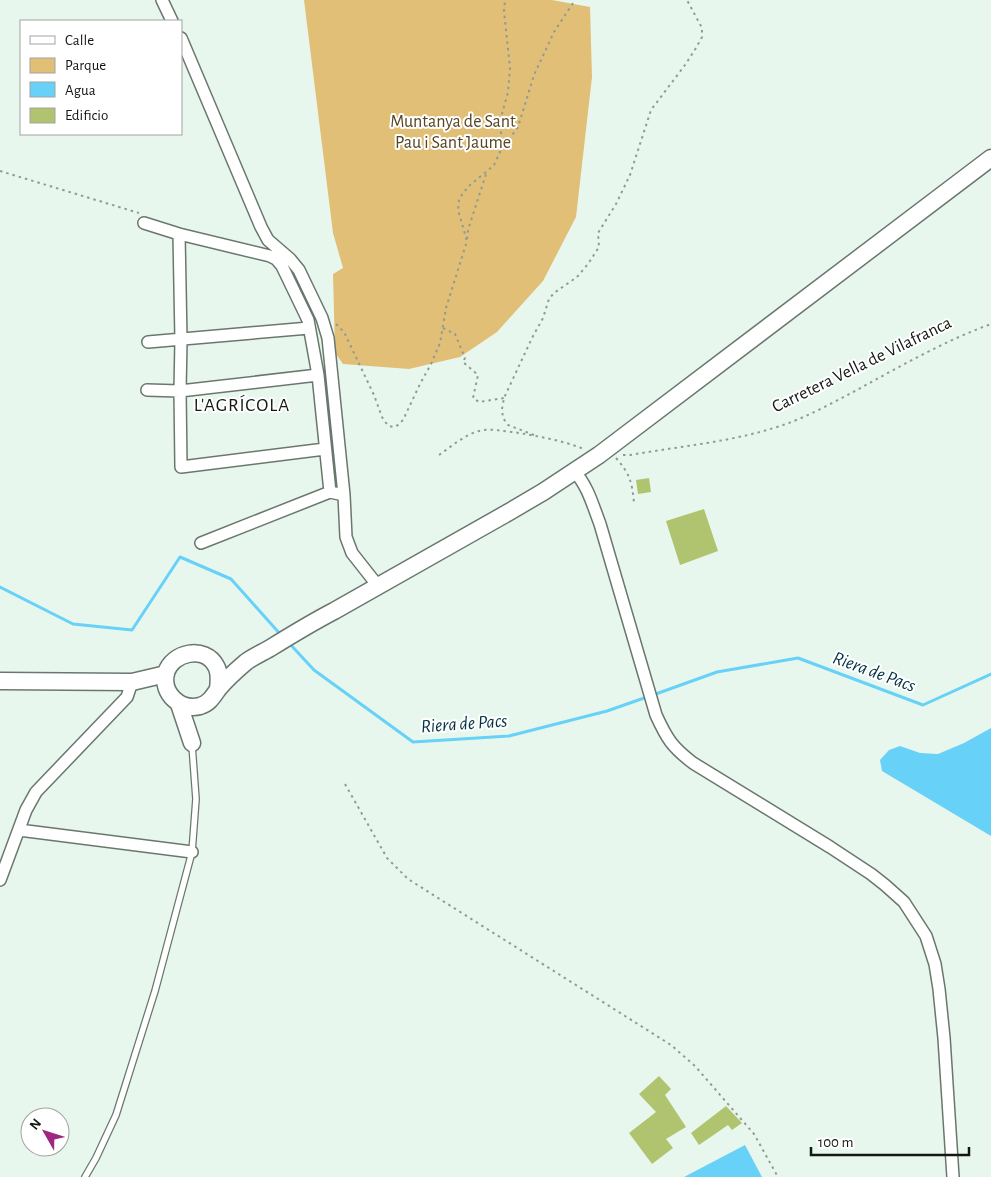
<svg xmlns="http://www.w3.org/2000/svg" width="991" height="1177" font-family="'Alegreya Sans',sans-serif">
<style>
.green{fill:#e2bf77}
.water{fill:#68d1f8}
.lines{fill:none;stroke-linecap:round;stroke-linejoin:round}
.stream{stroke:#68d1f8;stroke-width:3}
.building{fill:#b0c470}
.lane-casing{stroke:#6a776e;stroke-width:8}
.street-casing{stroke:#6a776e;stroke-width:14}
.secondary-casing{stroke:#6a776e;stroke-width:19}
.path{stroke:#909b94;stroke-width:2;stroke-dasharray:2.5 4;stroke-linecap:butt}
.lane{stroke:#fff;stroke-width:5.5}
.street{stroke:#fff;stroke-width:11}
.secondary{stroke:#fff;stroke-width:16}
.labels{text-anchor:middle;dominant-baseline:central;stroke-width:4;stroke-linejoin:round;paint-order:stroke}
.park-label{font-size:18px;fill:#564522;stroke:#fff}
.street-label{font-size:18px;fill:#131814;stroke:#fff}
.neighbourhood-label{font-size:19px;letter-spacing:1px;fill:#131814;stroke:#fff}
.water-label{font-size:19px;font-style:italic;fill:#003242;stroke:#fff}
</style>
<rect width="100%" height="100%" fill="#e8f7ed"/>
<!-- green -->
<path class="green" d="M 304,0 L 552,0 L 590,7 L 592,77 L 576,217 L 543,281 L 497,332 L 460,357 L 409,369 L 343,364 L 335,353 L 333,274 L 343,268 L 333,233 Z"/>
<!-- water -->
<path class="water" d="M 991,728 L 991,836 L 882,771 L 880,760 L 889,750 L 900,746 L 920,753 L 938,754 L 964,743 Z
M 745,1145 L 762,1177 L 684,1177 Z"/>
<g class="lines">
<!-- stream -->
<path class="stream" d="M 0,587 L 73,624 L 132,630 L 180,557 L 231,579 L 281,635
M 289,643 L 314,670 L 413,742 L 509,736 L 607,711 L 647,697
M 653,695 L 717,672 L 798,658 L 923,705 L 991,674"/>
</g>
<!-- building -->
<path class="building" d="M 649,478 L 651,492 L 638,494 L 636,480 Z
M 704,509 L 718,551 L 680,565 L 666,521 Z
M 659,1076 L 671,1089 L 665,1095 L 686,1127 L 666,1139 L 673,1148 L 652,1164 L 629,1133 L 656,1112 L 639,1094 Z
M 726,1106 L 742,1123 L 732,1130 L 728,1125 L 699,1145 L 691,1133 Z"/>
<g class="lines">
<defs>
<path id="lane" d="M 85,1177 L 96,1158 L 116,1115 L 155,991 L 192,852 L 196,799 L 192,745"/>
<path id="street" d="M 162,0 L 172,21
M 181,38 L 261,227 L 268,240 L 290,259 L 299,270 L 322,318 L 328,338 L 344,495 L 346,537 L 352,553 L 378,586
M 144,223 L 179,234 L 270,256 L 276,259 L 282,266 L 308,320 L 318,375 L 330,492 L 344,495
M 179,234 L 181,340 L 180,391 L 181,467 L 325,449
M 148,342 L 309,328
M 147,390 L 180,391 L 318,375
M 574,471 C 588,486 593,506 600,524 L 656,715 C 667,739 672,747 693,763 L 830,847 L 871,874 L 885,885 L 904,902 L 926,936 L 935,964 L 939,989 L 944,1038 L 953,1177
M 201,543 L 330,492
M 19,830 L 192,852
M 0,880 L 26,810 L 36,792 L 127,697 L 132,682"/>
<path id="secondary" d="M 0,681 L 132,682 L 166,674
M 218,689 C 219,681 220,673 216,666 C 205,645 172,652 166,673 C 161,694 181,711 200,706 C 210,703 213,696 219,688 C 225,681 239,668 246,662 C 254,656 264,652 272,647 C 293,634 313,622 334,611 C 392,578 450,545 509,512 L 543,492 L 599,455 L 991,158
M 179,704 L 192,743"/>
</defs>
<!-- lane casing -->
<use href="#lane" class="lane-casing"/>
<!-- street casing -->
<use href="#street" class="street-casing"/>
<!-- secondary casing -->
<use href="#secondary" class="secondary-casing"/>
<!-- path -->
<path class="path" d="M 501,150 L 518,127 L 534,75 L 554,32 L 575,0
M 0,171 L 139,213
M 467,239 L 468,230 L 486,174
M 336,324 L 344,332 L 374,395 L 382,417 L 386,423 L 389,426 L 394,427 L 398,425 L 403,420 L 420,384 L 431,364 L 440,343 L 446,308 L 467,241 L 458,210 L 459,200 L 463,193 L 470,185 L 486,172 L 494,165 L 500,152 L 502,114 L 508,92 L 510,68 L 504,11 L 505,0
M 443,328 L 455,334 L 465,358 L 463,362 L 478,375 L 473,398 L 479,402 L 504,398
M 534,435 L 508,425 L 503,418 L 502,409 L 504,398 L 532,338 L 543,318 L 549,299 L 554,293 L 577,277 L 588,264 L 599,247 L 598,233 L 616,204 L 630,175 L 651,110 L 685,65 L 696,48 L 702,37 L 702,28 L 687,0
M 439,455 C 452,446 464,435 479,431 C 490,428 501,431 513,432 C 537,436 561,440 584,449
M 623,455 L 630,455 C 681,446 733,442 783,425 C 807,417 832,403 855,391 C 899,367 944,341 991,324
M 616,458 C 630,474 632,482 634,503
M 345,784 L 387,858 L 408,879 L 671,1045 L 695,1066 L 754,1134 L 778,1177"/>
<!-- lane -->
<use href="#lane" class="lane"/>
<!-- street -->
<use href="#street" class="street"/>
<!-- secondary -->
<use href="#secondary" class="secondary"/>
</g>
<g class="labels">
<!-- park labels -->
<g class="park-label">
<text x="453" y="122">Muntanya de Sant<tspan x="453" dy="21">Pau i Sant Jaume</tspan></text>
</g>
<!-- street labels -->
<g class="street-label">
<text transform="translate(862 365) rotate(-26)">Carretera Vella de Vilafranca</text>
</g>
<!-- neighbourhood labels -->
<g class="neighbourhood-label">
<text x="242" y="405">L'AGRÍCOLA</text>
</g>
<!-- water labels -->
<g class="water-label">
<text transform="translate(874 672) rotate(20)">Riera de Pacs</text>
<text transform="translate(464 724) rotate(-4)">Riera de Pacs</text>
</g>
</g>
<!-- legend -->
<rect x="20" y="20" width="162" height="115" fill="#ffffff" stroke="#a1a3a1"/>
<rect x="30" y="36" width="25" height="8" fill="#ffffff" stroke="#a1a3a1"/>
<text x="65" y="45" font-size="15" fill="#131814">Calle</text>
<rect x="30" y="58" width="25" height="15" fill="#e2bf77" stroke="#a1a3a1"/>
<text x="65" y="70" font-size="15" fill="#131814">Parque</text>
<rect x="30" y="82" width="25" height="15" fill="#68d1f8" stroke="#a1a3a1"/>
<text x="65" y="95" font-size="15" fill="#131814">Agua</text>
<rect x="30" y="108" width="25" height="15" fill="#b0c470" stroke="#a1a3a1"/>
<text x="65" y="120" font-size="15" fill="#131814">Edificio</text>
<!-- north arrow -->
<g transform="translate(45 1132) rotate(309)"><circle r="24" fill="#ffffff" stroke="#a1a3a1"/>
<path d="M0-4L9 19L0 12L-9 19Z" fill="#9e2781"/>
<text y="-8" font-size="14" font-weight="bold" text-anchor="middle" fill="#131814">N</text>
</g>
<!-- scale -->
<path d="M811 1147v8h158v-8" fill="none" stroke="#131814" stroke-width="2.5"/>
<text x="818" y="1147" font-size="15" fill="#131814" stroke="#ffffff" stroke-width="4" paint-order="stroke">100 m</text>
</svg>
